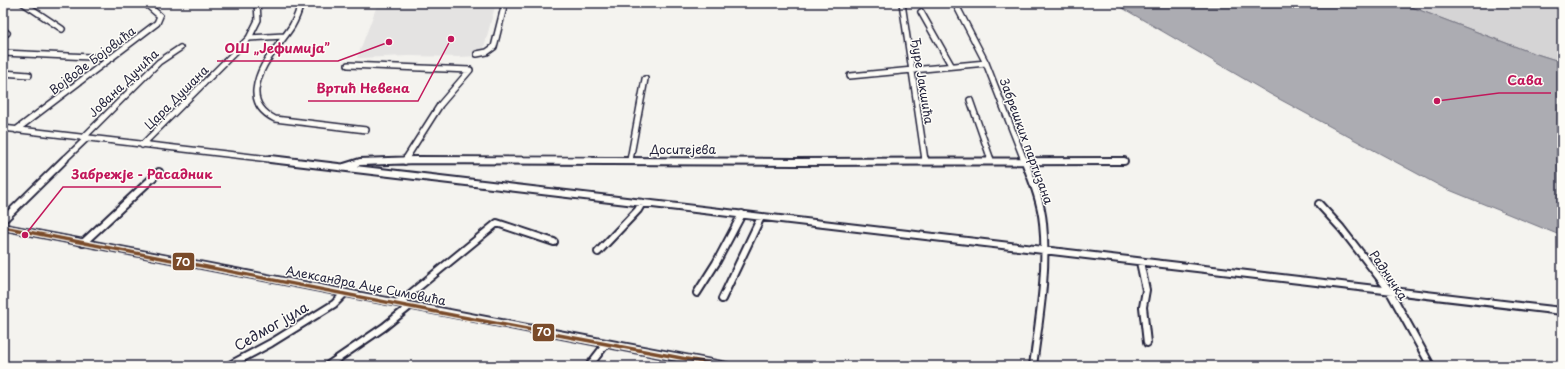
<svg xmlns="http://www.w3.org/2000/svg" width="1565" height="369" font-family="'Playpen Sans',sans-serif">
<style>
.built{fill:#e4e3e2}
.green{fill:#d5d4d5;stroke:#7c7b88}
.water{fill:#acacb2;stroke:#757582}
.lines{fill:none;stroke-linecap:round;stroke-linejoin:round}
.minor-far1-casing{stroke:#22223b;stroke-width:8}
.minor-casing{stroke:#22223b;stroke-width:10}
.tertiary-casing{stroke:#22223b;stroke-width:3}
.minor-far1{stroke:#fdfcf7;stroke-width:5}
.minor{stroke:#fdfcf7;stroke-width:6}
.tertiary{fill:#fdfcf7;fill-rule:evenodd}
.bus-1-casing{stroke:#fdfcf7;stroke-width:6}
.bus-1{stroke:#7a4b2a;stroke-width:3.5}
.labels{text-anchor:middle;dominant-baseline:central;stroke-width:3;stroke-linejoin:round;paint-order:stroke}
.street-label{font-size:12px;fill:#22223b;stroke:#fdfcf7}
.near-street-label{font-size:14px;fill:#22223b;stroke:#fdfcf7}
.leader{fill:none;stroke:#c2185b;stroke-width:1.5}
.callout-dot{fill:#c2185b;stroke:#fdfcf7;stroke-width:1.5}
.callout-label{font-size:13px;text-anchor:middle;font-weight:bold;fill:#c2185b;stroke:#fdfcf7;stroke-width:3;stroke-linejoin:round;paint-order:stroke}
.line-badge{stroke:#fdfcf7;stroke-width:1.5}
.badge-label{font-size:11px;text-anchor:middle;font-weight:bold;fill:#fff}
</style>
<rect width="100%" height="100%" fill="#f4f3ef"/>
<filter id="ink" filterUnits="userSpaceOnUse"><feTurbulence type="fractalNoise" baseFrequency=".025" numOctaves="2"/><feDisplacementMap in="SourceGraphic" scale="8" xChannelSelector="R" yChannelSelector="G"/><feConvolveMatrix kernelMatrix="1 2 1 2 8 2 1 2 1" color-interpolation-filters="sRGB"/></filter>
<g filter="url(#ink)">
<!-- built -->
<path class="built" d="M 378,3 L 496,3 L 483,51 L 477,56 L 461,57 L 409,56 L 357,58 Z"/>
<!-- green -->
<path class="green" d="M 1401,3 L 1562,3 L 1562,62 L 1527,51 Z"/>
<!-- water -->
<path class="water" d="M 1114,3 L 1401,3 L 1527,51 L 1562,62 L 1562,236 L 1442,187 L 1270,94 Z"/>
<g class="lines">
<defs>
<path id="minor-far1" d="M 23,3 L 62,29
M 301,3 C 299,11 296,19 292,26 C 278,48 259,63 256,90 C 255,104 263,113 275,119 L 366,130
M 902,3 L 925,160
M 955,3 L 986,63 L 1024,160
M 921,12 L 951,65
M 3,30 L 7,33
M 249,38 L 284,36
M 3,53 L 112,58
M 477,54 L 487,52 L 494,47 L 505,3
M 348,65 L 470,70 L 440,105 L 405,160
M 3,73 L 29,75
M 850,76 L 986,63
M 970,100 L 991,160
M 3,128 L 278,160
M 16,130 L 157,23 L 160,16 L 145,3
M 84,137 L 159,62 L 180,48
M 142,145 L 249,38 L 258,20 L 257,3
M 64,160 L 87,138
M 408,160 L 591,160
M 630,160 L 645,79"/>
<path id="minor" d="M 270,159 L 1562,311
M 925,159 L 925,161
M 990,159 L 991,161
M 1024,159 C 1032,180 1041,201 1043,223 C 1048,271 1039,319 1033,366
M 405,161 L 406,159
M 344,167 L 360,162 L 417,160 L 795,162 L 1124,161
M 1319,204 L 1341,228 L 1389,290 L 1431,366
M 3,220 L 65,159
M 83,243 L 159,172
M 598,252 L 638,210 L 642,203
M 1140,262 L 1146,290 L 1143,307 L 1147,343
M 697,293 L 716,263 L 742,214
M 722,299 L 761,217
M 399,303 L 497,223 L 554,242
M 228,366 L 271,343 L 334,304 L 345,293
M 327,366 L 384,327 L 410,306
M 589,366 L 606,344"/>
<path id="tertiary" d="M 3,224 C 243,270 483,317 724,362 L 728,363 L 729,366 L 703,366 C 469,322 236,275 3,230 Z"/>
</defs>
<!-- minor-far1 casing -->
<use href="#minor-far1" class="minor-far1-casing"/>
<!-- minor casing -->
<use href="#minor" class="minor-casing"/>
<!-- tertiary casing -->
<use href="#tertiary" class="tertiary-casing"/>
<!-- minor-far1 -->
<use href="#minor-far1" class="minor-far1"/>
<!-- minor -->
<use href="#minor" class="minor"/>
<!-- tertiary -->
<use href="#tertiary" class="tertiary"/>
<defs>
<path id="bus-1" d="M 3,227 L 457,316 L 724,366"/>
</defs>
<!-- bus-1 casing -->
<use href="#bus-1" class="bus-1-casing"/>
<!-- bus-1 -->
<use href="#bus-1" class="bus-1"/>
</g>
</g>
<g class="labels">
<!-- street labels -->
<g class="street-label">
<text transform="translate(92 60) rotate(-37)">Војводе Бојовића</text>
<text transform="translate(923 81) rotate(81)">Ђуре Јакшића</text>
<text transform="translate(123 83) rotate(-44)">Јована Дучића</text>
<text transform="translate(176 97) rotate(-45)">Цара Душана</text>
<text transform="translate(1027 141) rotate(70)">Забрешких партизана</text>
<text x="683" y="149">Доситејева</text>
<text transform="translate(1389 275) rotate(56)">Радничка</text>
<text transform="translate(366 285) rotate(11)">Александра Аце Симовића</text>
</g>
<!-- near-street labels -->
<g class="near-street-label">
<text transform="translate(271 326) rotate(-30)">Седмог јула</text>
</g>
</g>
<!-- callouts -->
<path class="leader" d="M389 42L338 61H217M1437 101L1499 93H1551M451 39L418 101H308M25 235L63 187H221"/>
<g class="callout-dot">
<circle cx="389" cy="42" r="4"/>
<circle cx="1437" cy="101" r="4"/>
<circle cx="451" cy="39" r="4"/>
<circle cx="25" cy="235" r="4"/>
</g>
<g class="callout-label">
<text x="277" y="53">ОШ „Јефимија”</text>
<text x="1525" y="85">Сава</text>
<text x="363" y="93">Вртић Невена</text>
<text x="142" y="179">Забрежје - Расадник</text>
</g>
<g class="line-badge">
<rect x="172" y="252" width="23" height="19" rx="4" fill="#7a4b2a"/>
<rect x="532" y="323" width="23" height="19" rx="4" fill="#7a4b2a"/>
</g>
<g class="badge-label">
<text x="183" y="266">70</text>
<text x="544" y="336">70</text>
</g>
<!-- margin -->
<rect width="1565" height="369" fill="none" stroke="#fdfcf7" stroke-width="16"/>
<rect x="8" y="8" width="1549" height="353" fill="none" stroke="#22223b" stroke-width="1.5" filter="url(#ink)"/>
</svg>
